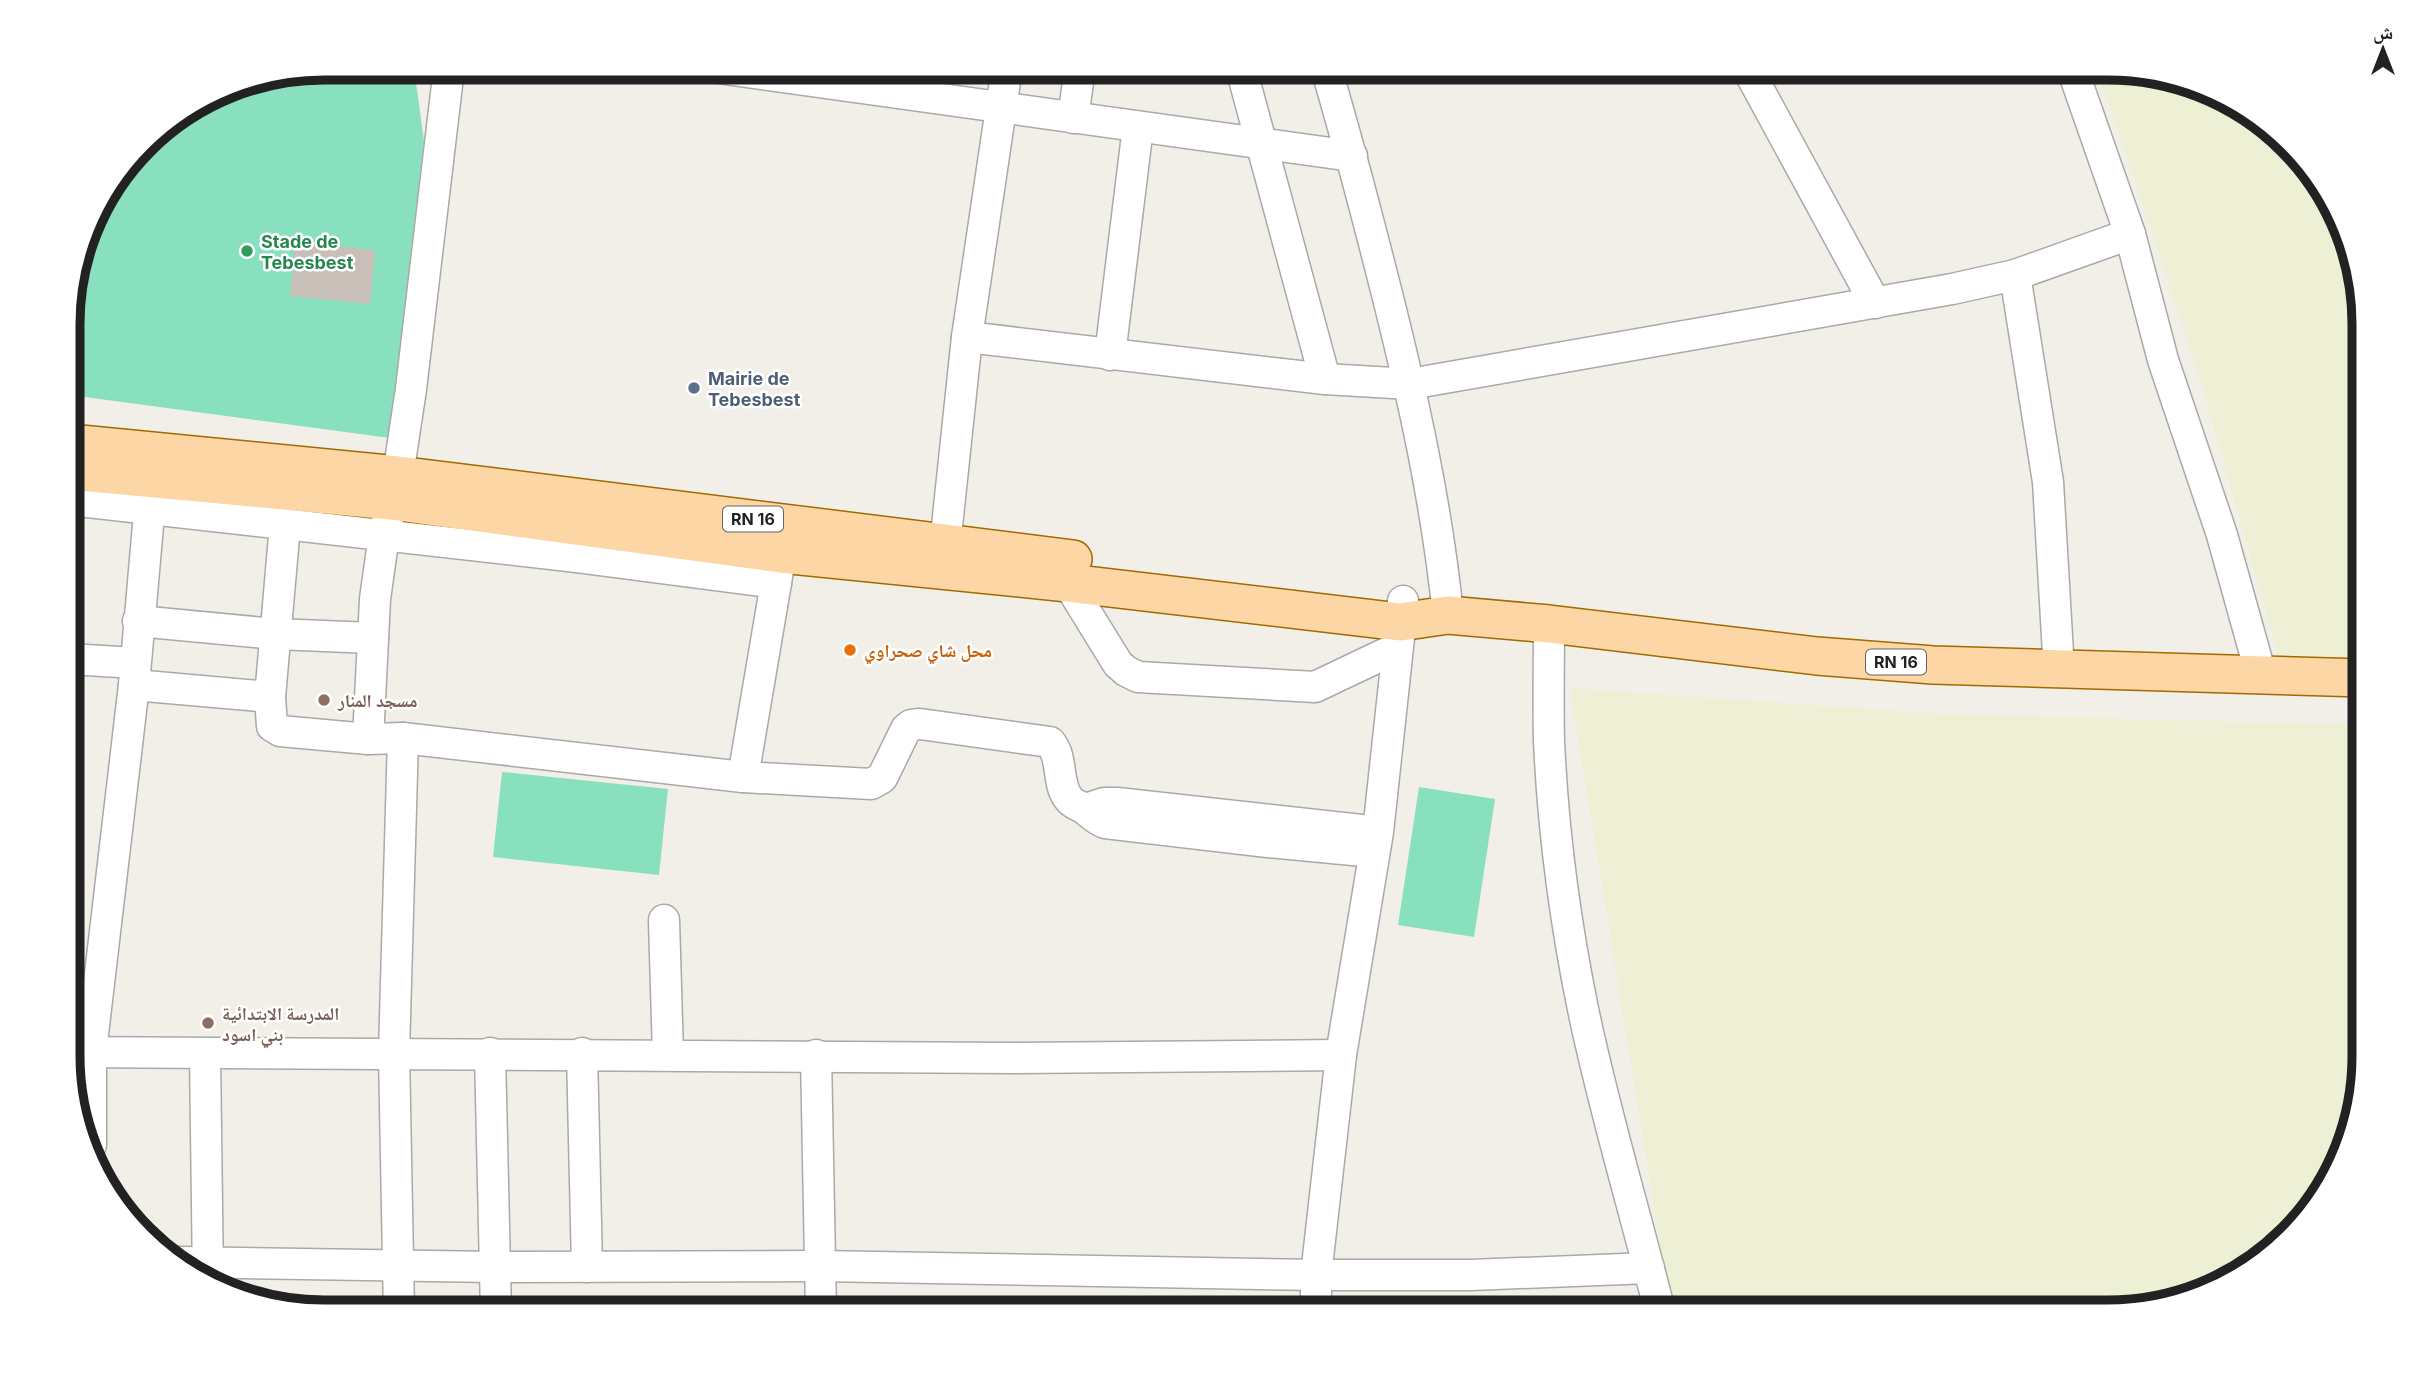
<svg xmlns="http://www.w3.org/2000/svg" width="2432" height="1381" viewBox="0 0 2432 1381" font-family="Inter,'Noto Naskh Arabic',sans-serif">
<style>
.farmland{fill:#eef0d5}
.pitch{fill:#88e0be}
.building{fill:#c7bfb8}
.lines{fill:none;stroke-linecap:round;stroke-linejoin:round}
.minor-casing{stroke:#a9a9a9;stroke-width:33}
.major-casing{stroke:#a06b00;stroke-width:40}
.minor{stroke:#fff;stroke-width:30}
.major{stroke:#fcd6a4;stroke-width:37}
.leisure-dot{fill:#2e9e5b;stroke:#fff;stroke-width:2.5}
.service-dot{fill:#5c6f8a;stroke:#fff;stroke-width:2.5}
.food-dot{fill:#e8710a;stroke:#fff;stroke-width:2.5}
.education-dot{fill:#8d6e63;stroke:#fff;stroke-width:2.5}
.labels{text-anchor:middle;dominant-baseline:central;stroke-width:5;stroke-linejoin:round;paint-order:stroke}
.shield{fill:#fff;stroke:#646464;stroke-width:2}
.shield-label{font-size:16px;font-weight:bold;fill:#222}
.leisure-label{font-size:18px;font-weight:bold;fill:#27864d;stroke:#fff;text-anchor:start}
.service-label{font-size:18px;font-weight:bold;fill:#4e5e75;stroke:#fff;text-anchor:start}
.food-label{font-size:18px;font-weight:bold;fill:#c56008;stroke:#fff;text-anchor:start}
.education-label{font-size:18px;font-weight:bold;fill:#785e54;stroke:#fff;text-anchor:start}
.rim{fill:none;stroke:#222;stroke-width:9}
</style>
<rect width="100%" height="100%" fill="#f2efe9"/>
<g class="farmland">
<path d="M 2097,68 L 2108,68 L 2235,102 L 2321,182 L 2363,307 L 2363,671 L 2282,669 L 2199,376 Z"/>
<path d="M 1570,688 L 1944,714 L 2363,725 L 2363,1073 L 2330,1184 L 2236,1278 L 2124,1312 L 1671,1312 Z"/>
</g>
<g class="pitch">
<path d="M 325,68 L 414,68 L 424,141 L 390,438 L 70,395 L 70,291 L 95,211 L 155,132 L 227,88 Z"/>
<path d="M 502,772 L 668,789 L 659,875 L 493,857 Z"/>
<path d="M 1419,787 L 1495,799 L 1474,937 L 1398,925 Z"/>
</g>
<path class="building" d="M 295,242 L 375,250 L 370,304 L 290,296 Z"/>
<g class="lines">
<g class="minor-casing">
<g id="minor">
<path d="M 718,68 L 1352,156"/>
<path d="M 1241,68 L 1325,379"/>
<path d="M 1326,68 C 1348,142 1367,215 1386,290 C 1413,397 1437,505 1448,615"/>
<path d="M 1747,68 L 1875,303"/>
<path d="M 2072,68 L 2130,234 L 2163,360 L 2222,535 L 2261,675"/>
<path d="M 1073,118 L 1080,68"/>
<path d="M 2015,275 L 2048,482 L 2059,671"/>
<path d="M 967,337 L 1325,379 L 1410,384 L 1952,289 L 2015,275 L 2130,234"/>
<path d="M 1110,355 L 1138,127"/>
<path d="M 70,500 L 577,557 L 776,583"/>
<path d="M 285,525 L 270,697 L 272,726 L 280,731 L 368,739"/>
<path d="M 943,564 L 967,337 L 1007,68"/>
<path d="M 1068,583 L 1118,664 L 1126,671 L 1138,677 L 1315,687 L 1397,648"/>
<path d="M 138,621 L 275,634 L 373,638"/>
<path d="M 1549,624 C 1549,663 1548,702 1549,741 C 1553,830 1565,921 1583,1009 C 1604,1111 1635,1211 1660,1312"/>
<path d="M 70,659 L 135,663"/>
<path d="M 134,685 L 270,697"/>
<path d="M 403,738 L 743,777 L 871,784 L 882,778 L 906,729 L 911,725 L 920,724 L 1050,742 C 1064,758 1056,784 1069,799 C 1073,805 1082,806 1087,811 C 1094,817 1097,820 1105,823 L 1268,842 L 1374,852"/>
<path d="M 743,777 L 779,565"/>
<path d="M 1086,809 L 1104,803 L 1117,803 L 1370,831"/>
<path d="M 664,920 L 668,1055"/>
<path d="M 70,1052 L 1014,1058 L 1341,1055"/>
<path d="M 490,1053 L 496,1313"/>
<path d="M 582,1053 L 587,1267"/>
<path d="M 205,1054 L 208,1281"/>
<path d="M 816,1055 L 821,1313"/>
<path d="M 91,1145 L 91,1051 L 134,685 L 151,491"/>
<path d="M 179,1262 L 494,1267 L 819,1266 L 1316,1275 L 1471,1275 L 1649,1268"/>
<path d="M 1316,1312 L 1316,1275 L 1341,1055 L 1378,832 L 1403,601"/>
<path d="M 399,1313 L 394,1053 L 403,738 L 368,739 L 375,599 L 384,535 L 398,475 L 411,389 L 449,68"/>
</g>
</g>
<g class="major-casing">
<g id="major">
<path d="M 70,443 L 398,475 L 1073,559"/>
<path d="M 70,471 L 391,501 L 781,554 L 1068,583 L 1400,622 L 1448,615 L 1549,624 L 1817,656 L 1933,665 L 2363,678"/>
</g>
</g>
<use href="#minor" class="minor"/>
<use href="#major" class="major"/>
</g>
<circle class="leisure-dot" cx="247" cy="251" r="7"/>
<circle class="service-dot" cx="694" cy="388" r="7"/>
<circle class="food-dot" cx="850" cy="650" r="7"/>
<g class="education-dot">
<circle cx="324" cy="700" r="7"/>
<circle cx="208" cy="1023" r="7"/>
</g>
<g class="labels">
<g class="shield">
<rect x="723" y="506.5" width="60" height="25" rx="5"/>
<rect x="1866" y="649.5" width="60" height="25" rx="5"/>
</g>
<g class="shield-label">
<text x="753" y="519">RN 16</text>
<text x="1896" y="662">RN 16</text>
</g>
<g class="leisure-label">
<text x="261" y="241">Stade de<tspan x="261" dy="21">Tebesbest</tspan></text>
</g>
<g class="service-label">
<text x="708" y="378">Mairie de<tspan x="708" dy="21">Tebesbest</tspan></text>
</g>
<g class="food-label">
<text x="864" y="650">محل شاي صحراوي</text>
</g>
<g class="education-label">
<text x="338" y="700">مسجد المنار</text>
<text x="222" y="1013">المدرسة الابتدائية<tspan x="222" dy="21">بني اسود</tspan></text>
</g>
</g>
<path d="M0 0H2432V1381H0ZM324 80H2108A244 244 0 0 1 2352 324V1056A244 244 0 0 1 2108 1300H324A244 244 0 0 1 80 1056V324A244 244 0 0 1 324 80Z" fill="#fff" fill-rule="evenodd"/>
<path class="rim" d="M324 80H2108A244 244 0 0 1 2352 324V1056A244 244 0 0 1 2108 1300H324A244 244 0 0 1 80 1056V324A244 244 0 0 1 324 80Z"/>
<g transform="translate(2383 49)" stroke="#ffffff" stroke-width="5" paint-order="stroke">
<path d="M0-5L12 26L0 18L-12 26Z" fill="#222222"/>
<text y="-10" font-size="19" font-weight="bold" text-anchor="middle" fill="#222222">ش</text>
</g>
</svg>
